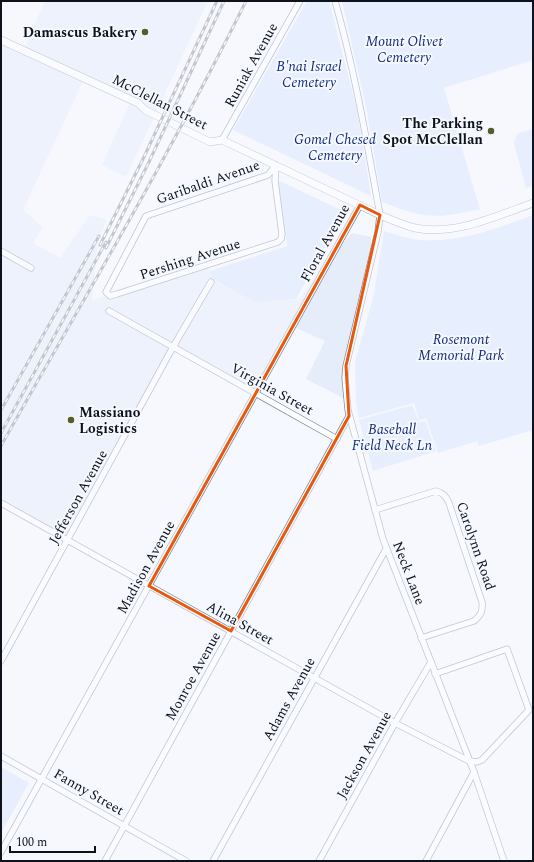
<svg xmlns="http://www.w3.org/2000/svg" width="534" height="862" viewBox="0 0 534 862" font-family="Spectral,serif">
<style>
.built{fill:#e5ecfa}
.green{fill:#d5e2fc}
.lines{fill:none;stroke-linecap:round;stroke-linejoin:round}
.street-casing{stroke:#7e8aa5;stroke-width:7}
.secondary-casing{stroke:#7e8aa5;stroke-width:8}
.street{stroke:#fff;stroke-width:5.5}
.secondary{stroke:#fff;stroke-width:7}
.rail-casing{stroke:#878b93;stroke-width:3}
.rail{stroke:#f5f8fe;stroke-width:1.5;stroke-dasharray:4.5;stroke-linecap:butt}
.marked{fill:none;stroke:#e8590c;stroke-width:3;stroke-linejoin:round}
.poi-dot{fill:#565d2b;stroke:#f5f8fe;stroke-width:1.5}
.labels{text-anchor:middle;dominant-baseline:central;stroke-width:4;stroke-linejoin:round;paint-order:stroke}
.poi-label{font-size:14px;font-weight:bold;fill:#0e121c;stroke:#f5f8fe;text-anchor:end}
.park-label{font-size:14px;font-style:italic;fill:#102c7f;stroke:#f5f8fe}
.street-label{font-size:14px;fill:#0e121c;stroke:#f5f8fe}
</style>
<rect width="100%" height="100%" fill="#f5f8fe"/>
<path class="built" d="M 45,1 L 208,1 L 126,177 L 102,165 L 132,98 L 86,75 L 23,210 L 43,227 L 33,243 L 60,258 L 90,215 L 107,220 L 98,240 L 92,300 L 209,266 L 211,279 L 254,302 L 300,299 L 312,281 L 352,233 L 371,237 L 371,267 L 343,384 L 347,400 L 306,379 L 325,341 L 292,326 L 256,390 L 176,346 L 67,539 L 1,503 L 1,44 L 2,41 L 24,49 Z"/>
<g class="green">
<path d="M 307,1 L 329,1 L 357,110 L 371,196 L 233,130 Z"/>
<path d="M 342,1 L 533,1 L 533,60 L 444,88 L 480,209 C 437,219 424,219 382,202 L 367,111 Z"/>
<path d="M 533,129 L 533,186 L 526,188 L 514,143 L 518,133 Z"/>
<path d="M 280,181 L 345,212 L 296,299 L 254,302 L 211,278 L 210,271 L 287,246 L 278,182 Z"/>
<path d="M 533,215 L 533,430 L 479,446 L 477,441 L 438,453 L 426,418 L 419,420 L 414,403 L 359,418 L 356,401 L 355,362 L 374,294 L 384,231 C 395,234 408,239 420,240 C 459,243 496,229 533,215 Z"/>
<path d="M 412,405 L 419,423 L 425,421 L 436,451 L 373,471 L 359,420 Z"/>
<path d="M 1,767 L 29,783 L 1,833 Z"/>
</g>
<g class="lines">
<g class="street-casing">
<g id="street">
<path d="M 335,1 C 355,71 367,143 380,215 L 378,232 L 346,366 L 345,378 L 348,410 L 383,539 L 474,772 L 504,861"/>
<path d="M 222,140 L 300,1"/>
<path d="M 276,165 L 275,181 L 282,234 L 281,239 L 278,242 L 117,294 L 110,296 L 106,292 L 146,216 L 268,175 Z"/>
<path d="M 1,251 L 31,268"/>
<path d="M 109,311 L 337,439"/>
<path d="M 1,503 L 395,723 L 469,761 L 477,762 L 482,760 L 529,710 L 507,649 L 435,674"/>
<path d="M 375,510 L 436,491 C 443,493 446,496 449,503 L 482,602 C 483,611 481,615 474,621 L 421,638"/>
<path d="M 1,661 L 173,347 L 211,282"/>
<path d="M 1,756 L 186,861"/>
<path d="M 1,852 L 360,205"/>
<path d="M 105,861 L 349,416"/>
<path d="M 213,861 L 386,549"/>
<path d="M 319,861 L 395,723 L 431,662"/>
<path d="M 426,861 L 474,772"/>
</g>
</g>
<g class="secondary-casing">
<path id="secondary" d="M 1,40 L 138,103 L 145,110 L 210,142 L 222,140 L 380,215 C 392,220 403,225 415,228 C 455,236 496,216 533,203"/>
</g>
<use href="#street" class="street"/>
<use href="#secondary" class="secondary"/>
<g class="rail-casing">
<g id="rail">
<path d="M 100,245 L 143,159 L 217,1"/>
<path d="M 106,248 L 149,162 L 224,1"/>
<path d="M 1,410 L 99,236"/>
<path d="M 1,433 L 106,242"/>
<path d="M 1,446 C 84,298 171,153 246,1"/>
</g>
</g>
<use href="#rail" class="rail"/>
</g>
<path d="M0 0H534V862H0ZM 360,205 L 380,215 L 346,366 L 349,416 L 231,631 L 149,586 Z" fill="#f5f8fe" fill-opacity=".55" fill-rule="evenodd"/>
<path class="marked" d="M 360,205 L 380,215 L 346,366 L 349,416 L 231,631 L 149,586 Z"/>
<g class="poi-dot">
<circle cx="145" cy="32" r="4"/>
<circle cx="491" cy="131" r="4"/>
<circle cx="71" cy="420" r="4"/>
</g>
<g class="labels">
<g class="poi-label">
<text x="137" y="32">Damascus Bakery</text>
<text x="483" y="123">The Parking<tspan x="483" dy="16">Spot McClellan</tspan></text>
<text x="79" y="412" text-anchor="start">Massiano<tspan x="79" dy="16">Logistics</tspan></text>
</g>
<g class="park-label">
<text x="404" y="41">Mount Olivet<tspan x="404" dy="16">Cemetery</tspan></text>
<text x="309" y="66">B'nai Israel<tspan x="309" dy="16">Cemetery</tspan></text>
<text x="335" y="139">Gomel Chesed<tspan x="335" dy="16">Cemetery</tspan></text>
<text x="461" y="339">Rosemont<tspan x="461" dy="16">Memorial Park</tspan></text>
<text x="392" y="429">Baseball<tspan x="392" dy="16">Field Neck Ln</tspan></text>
</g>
<g class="street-label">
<text transform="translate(251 65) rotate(-61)">Runiak Avenue</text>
<text transform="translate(160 102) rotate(27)">McClellan Street</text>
<text transform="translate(208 182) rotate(-19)">Garibaldi Avenue</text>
<text transform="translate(325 243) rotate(-61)">Floral Avenue</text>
<text transform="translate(190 259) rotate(-18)">Pershing Avenue</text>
<text transform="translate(272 389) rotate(29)">Virginia Street</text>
<text transform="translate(78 497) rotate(-61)">Jefferson Avenue</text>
<text transform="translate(476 546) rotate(71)">Carolynn Road</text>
<text transform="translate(146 567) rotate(-61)">Madison Avenue</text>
<text transform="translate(409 573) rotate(69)">Neck Lane</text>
<text transform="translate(240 623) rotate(29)">Alina Street</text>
<text transform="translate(193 676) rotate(-61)">Monroe Avenue</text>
<text transform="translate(289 699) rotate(-61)">Adams Avenue</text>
<text transform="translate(364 755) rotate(-61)">Jackson Avenue</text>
<text transform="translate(89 792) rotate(30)">Fanny Street</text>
</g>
</g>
<rect width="534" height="862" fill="none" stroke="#0e121c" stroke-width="4"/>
<path d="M10 846v6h85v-6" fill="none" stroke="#0e121c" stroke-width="2"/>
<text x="16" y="846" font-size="12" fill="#0e121c" stroke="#f5f8fe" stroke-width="3" paint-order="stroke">100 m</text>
</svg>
